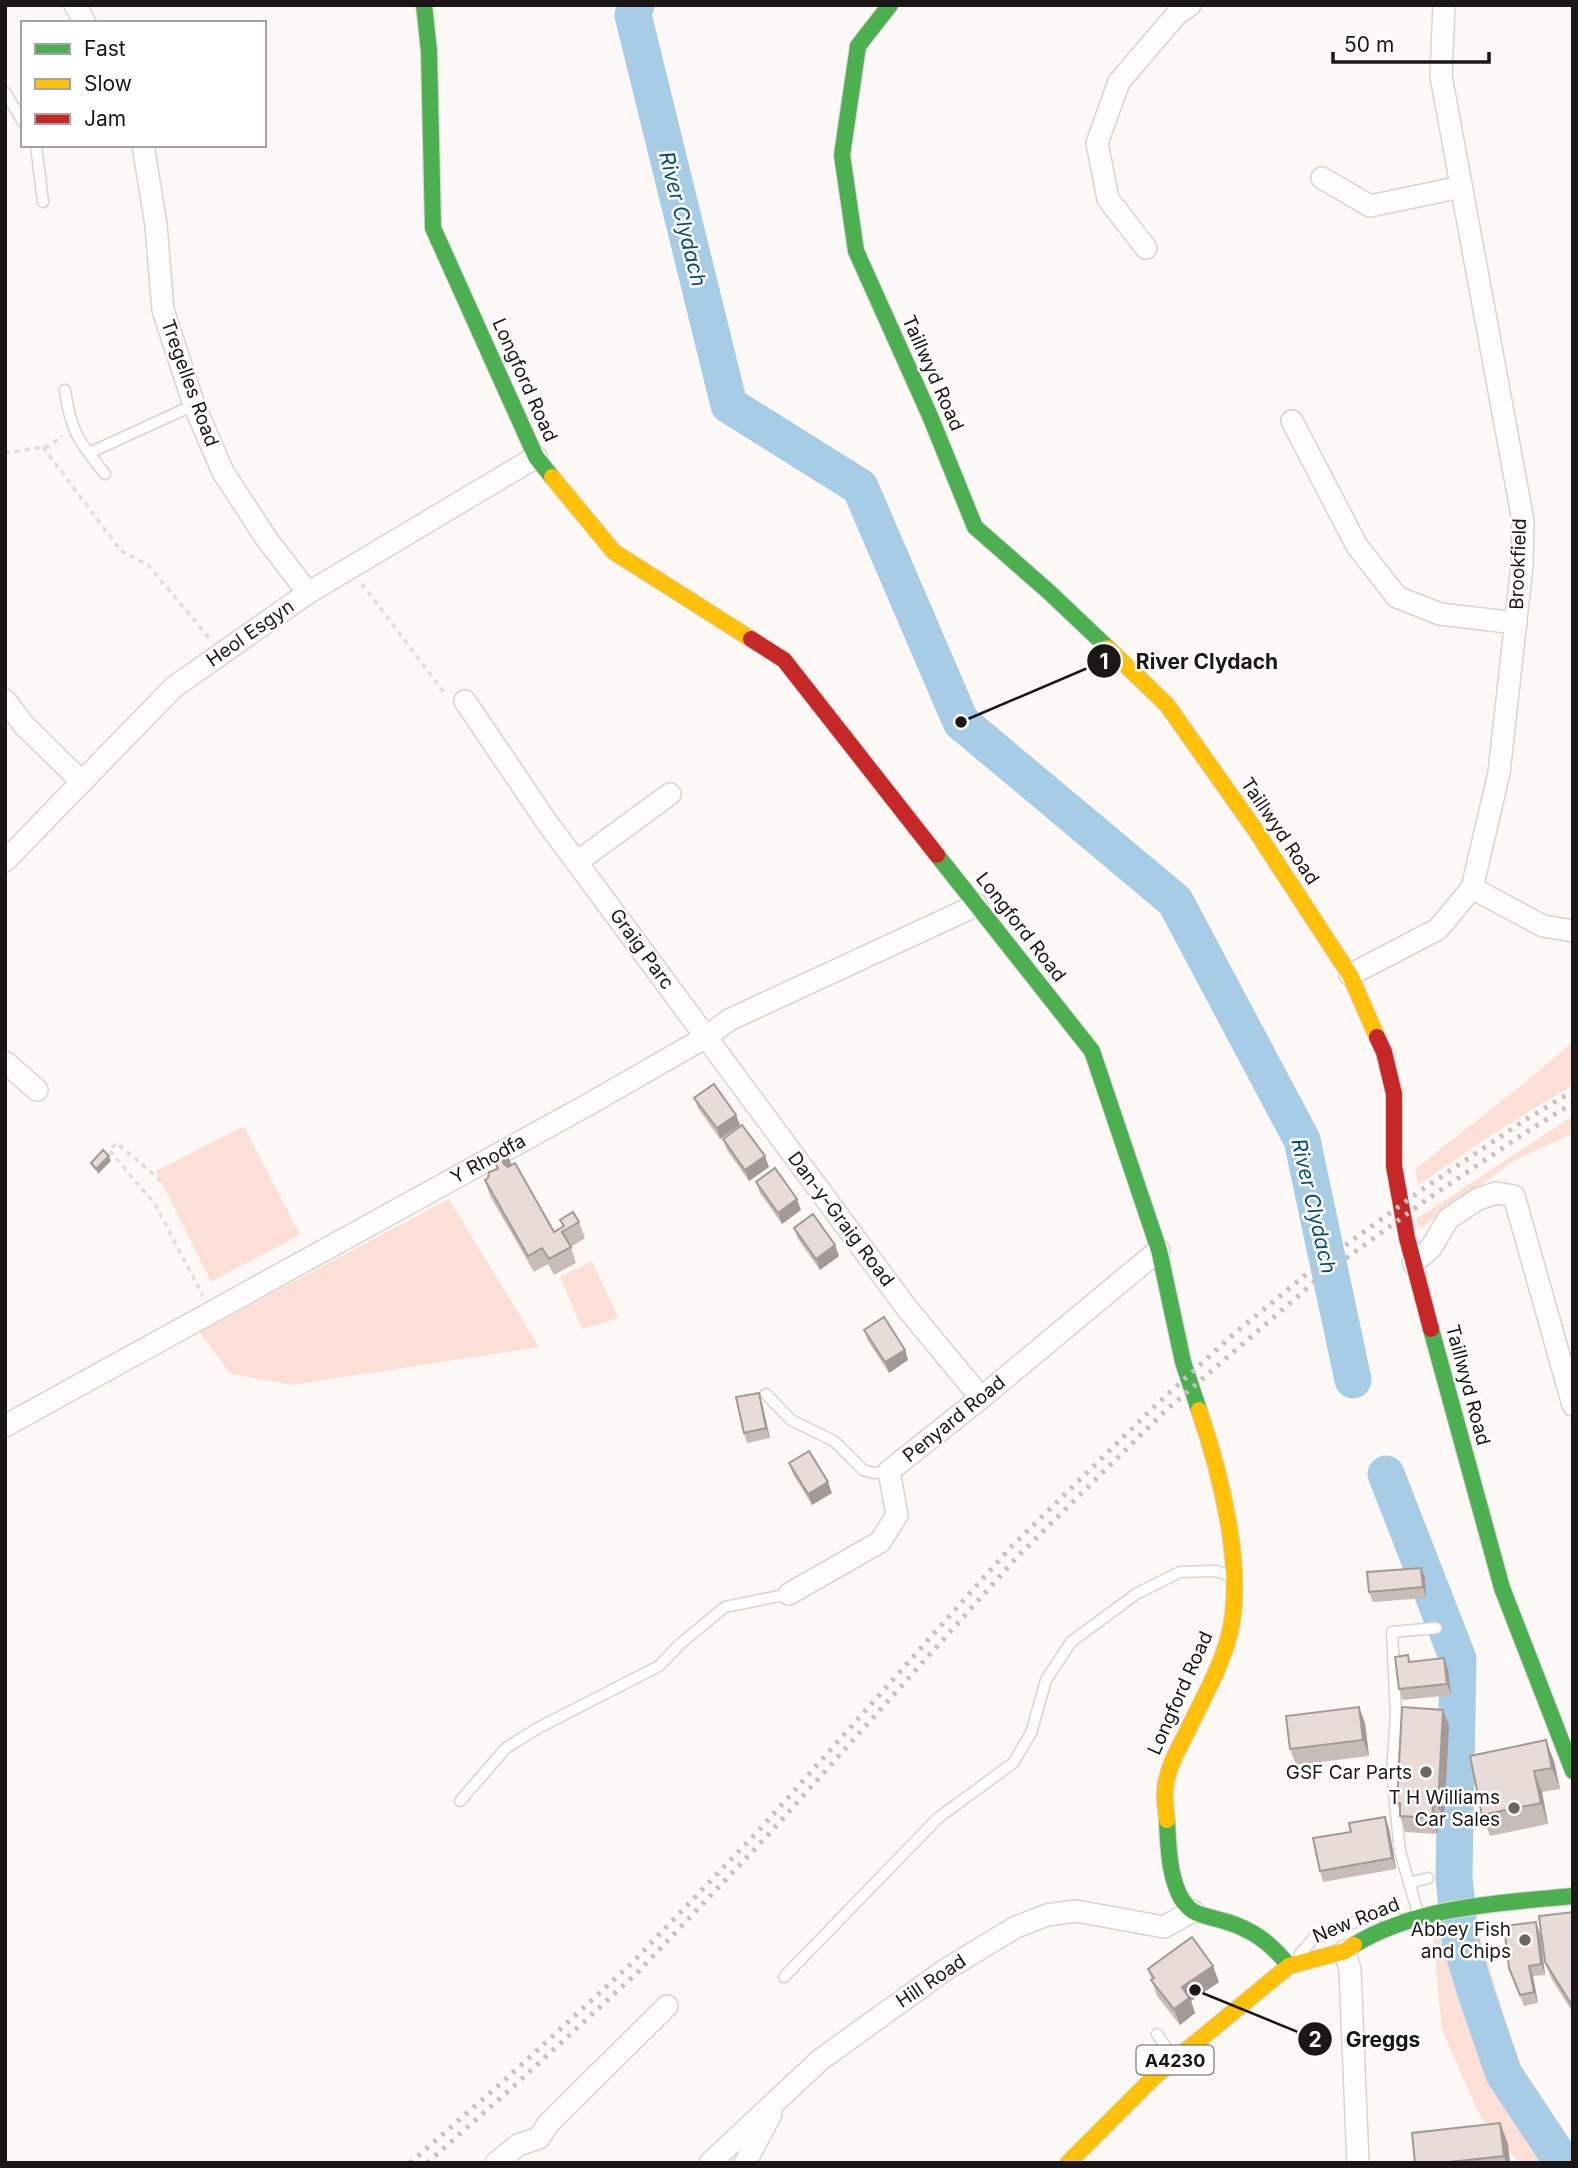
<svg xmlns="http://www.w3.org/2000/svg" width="1578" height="2168" viewBox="0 0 1578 2168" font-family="Inter,sans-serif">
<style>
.green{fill:#fce0d7}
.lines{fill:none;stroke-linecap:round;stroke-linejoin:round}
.river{stroke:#a7cde6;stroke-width:37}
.lane-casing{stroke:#d8d4d2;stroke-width:13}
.street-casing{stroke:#d8d4d2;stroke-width:24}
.fast-casing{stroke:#d8d4d2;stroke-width:18}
.slow-casing{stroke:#d8d4d2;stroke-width:18}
.jam-casing{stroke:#d8d4d2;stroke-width:18}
.path{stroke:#dfdedd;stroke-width:3.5;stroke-dasharray:5 5;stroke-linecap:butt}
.lane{stroke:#fffefe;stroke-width:10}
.street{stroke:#fffefe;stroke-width:21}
.fast{stroke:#4caf50;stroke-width:16}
.slow{stroke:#ffc107;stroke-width:16}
.jam{stroke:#c62828;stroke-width:16}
.rail{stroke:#c4c2c2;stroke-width:5;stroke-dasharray:3.5 7;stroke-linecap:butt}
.wall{fill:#c8bcb9}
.shaded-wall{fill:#a39996}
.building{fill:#e9dbd7;stroke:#a39996;stroke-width:2}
.poi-dot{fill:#6a6664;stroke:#fff;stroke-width:2.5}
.labels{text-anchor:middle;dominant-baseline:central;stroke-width:5;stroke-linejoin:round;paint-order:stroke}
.shield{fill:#fff;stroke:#5f5d5c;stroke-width:2}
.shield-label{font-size:18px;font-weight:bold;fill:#1b1716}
.street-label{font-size:19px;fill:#1b1716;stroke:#fff}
.poi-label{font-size:19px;fill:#1b1716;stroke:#fff;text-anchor:end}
.water-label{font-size:21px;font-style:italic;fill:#044e72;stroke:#fff}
.leader{fill:none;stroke:#1b1716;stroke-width:2.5}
.callout-dot{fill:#1b1716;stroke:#fff;stroke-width:2.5}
.mark-label{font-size:21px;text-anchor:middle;font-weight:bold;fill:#fff}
.callout-label{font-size:21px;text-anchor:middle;font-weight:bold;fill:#1b1716;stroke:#fff;stroke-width:5;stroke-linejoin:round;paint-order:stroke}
</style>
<rect width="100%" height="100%" fill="#fcf8f6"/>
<g class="green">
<path d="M 1573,1042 L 1573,1085 L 1493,1134 L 1418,1185 L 1415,1169 L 1522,1085 Z"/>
<path d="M 1573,1116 L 1573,1133 L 1514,1161 L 1418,1230 L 1416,1219 Z"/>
<path d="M 244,1126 L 300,1235 L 211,1282 L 156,1171 Z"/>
<path d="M 449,1199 L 539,1347 L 292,1385 L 231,1374 L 199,1332 Z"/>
<path d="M 592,1261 L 619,1318 L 582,1329 L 560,1277 Z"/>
<path d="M 1478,1930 L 1528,2095 L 1573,2154 L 1573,2163 L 1519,2163 L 1480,2116 L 1442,2030 L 1433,1936 Z"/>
</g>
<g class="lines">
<g class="river">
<path d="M 636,5 L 633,15 L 729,405 L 860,487 L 961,722 L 1175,901 L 1302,1140 L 1353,1380"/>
<path d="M 1386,1474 L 1458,1659 L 1454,1877 L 1460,1939 L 1475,1990 L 1504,2074 L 1563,2163"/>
</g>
<g class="lane-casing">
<g id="lane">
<path d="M 5,92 L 23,122"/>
<path d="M 36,145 L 43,202"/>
<path d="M 65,390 C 71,433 79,441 105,474"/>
<path d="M 89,453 L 194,405"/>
<path d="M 766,1394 L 791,1420 L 834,1441 L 863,1470 L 874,1473 L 889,1471"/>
<path d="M 1396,1716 L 1392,1632 L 1436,1628"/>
<path d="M 1415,1716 L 1396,1716 L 1392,1773 L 1400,1852 L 1419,1916"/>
<path d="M 460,1801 L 506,1748 L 538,1728 L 659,1666 L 680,1644 L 725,1607 L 789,1594"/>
<path d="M 1409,1883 L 1428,1878"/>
<path d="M 1300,1954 L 1313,1939 L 1373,1915 L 1395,1916"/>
<path d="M 784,1977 L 938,1818 L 1013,1763 L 1031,1733 L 1046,1680 L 1071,1642 L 1136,1594 L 1180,1572 L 1216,1571 L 1230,1576"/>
<path d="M 1157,2034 L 1173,2058"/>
</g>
</g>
<g class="street-casing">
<g id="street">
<path d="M 75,5 L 85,23"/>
<path d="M 143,145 L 156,225 L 163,310 L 194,405 L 223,472 L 266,538 L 308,593"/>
<path d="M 1322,178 L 1370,206 L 1461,187"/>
<path d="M 1146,248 L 1108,199 L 1097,143 L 1119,82 L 1176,15 L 1190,5"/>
<path d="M 1292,421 L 1357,546 L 1397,597 L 1440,614 L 1516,623"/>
<path d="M 5,700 L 24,725 L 82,782"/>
<path d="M 465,701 L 546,821 L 906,1307 L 981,1398"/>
<path d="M 5,861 L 174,687 L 308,593 L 536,457"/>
<path d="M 577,862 L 670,794"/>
<path d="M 1472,888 L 1543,926 L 1573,931"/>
<path d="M 1350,975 L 1438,929 L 1472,888 L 1499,773 L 1522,565 L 1523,521 L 1441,76 L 1444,5"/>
<path d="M 5,1062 L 37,1090"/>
<path d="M 1413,1263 L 1431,1248 L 1448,1219 L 1478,1199 L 1496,1193 L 1514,1196 L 1573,1405"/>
<path d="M 5,1426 L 591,1103 L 706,1037 L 729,1020 L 977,905"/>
<path d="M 789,1594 L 880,1542 L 897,1515 L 889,1471 L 981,1398 L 1159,1250"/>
<path d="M 1345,1951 L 1350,1970 L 1358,2163"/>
<path d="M 496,2163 L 518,2145 L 539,2138 L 548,2124 L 667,2006"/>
<path d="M 710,2163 L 820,2060 L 945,1970 L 1016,1927 L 1047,1915 L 1076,1911 L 1164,1927 L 1193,1911"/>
<path d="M 745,2163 L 771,2114"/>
</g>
</g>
<g class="fast-casing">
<g id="fast">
<path d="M 424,5 L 429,51 L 433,228 L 536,457 L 552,477"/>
<path d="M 890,5 L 858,46 L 842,155 L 856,251 L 930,416 L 975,527 L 1049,592 L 1108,648"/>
<path d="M 937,855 L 1092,1051 L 1159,1250 L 1183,1362 L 1199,1410"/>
<path d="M 1431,1329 L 1502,1588 L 1573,1771"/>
<path d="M 1167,1820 C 1168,1846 1169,1895 1193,1911 C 1201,1916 1215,1918 1224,1921 C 1252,1929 1271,1943 1289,1966"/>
<path d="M 1354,1945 C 1418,1906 1501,1903 1573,1896"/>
</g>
</g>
<g class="slow-casing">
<g id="slow">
<path d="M 552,477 L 614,552 L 751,639"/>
<path d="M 1108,648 L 1167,705 L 1254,828 L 1350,975 L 1377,1037"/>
<path d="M 1167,1820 C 1166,1809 1163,1795 1166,1783 C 1169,1765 1178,1750 1186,1734 C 1201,1702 1220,1670 1229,1636 C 1246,1571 1220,1472 1199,1410"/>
<path d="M 1068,2163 L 1154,2077 L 1289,1966 L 1345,1951 L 1354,1945"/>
</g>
</g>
<g class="jam-casing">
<g id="jam">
<path d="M 751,639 L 784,660 L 937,855"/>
<path d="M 1377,1037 L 1384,1052 L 1394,1094 L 1394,1166 L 1407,1238 L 1431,1329"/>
</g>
</g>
<g class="path">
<path d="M 43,447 L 121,551 L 148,565 L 210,639"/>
<path d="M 5,453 L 49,446 L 62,436"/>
<path d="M 362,584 L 446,695"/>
<path d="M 161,1181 L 117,1143 L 109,1150 L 155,1204 L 203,1296"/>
</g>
<use href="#lane" class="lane"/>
<use href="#street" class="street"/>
<use href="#fast" class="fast"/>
<use href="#slow" class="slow"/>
<use href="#jam" class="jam"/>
<g class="rail">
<path d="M 410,2163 L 507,2078 L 631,1964 L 761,1828 L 1010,1548 L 1157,1404 L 1235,1333 L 1314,1268 L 1423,1189 L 1522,1122 L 1573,1091"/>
<path d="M 427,2163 L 514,2086 L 638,1972 L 768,1835 L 1018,1556 L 1164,1412 L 1319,1278 L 1429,1198 L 1528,1131 L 1573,1103"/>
</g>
</g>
<g class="wall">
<path d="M 694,1098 L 740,1125 L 720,1139 L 698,1108 Z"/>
<path d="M 723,1139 L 769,1167 L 749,1181 L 727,1150 Z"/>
<path d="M 508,1156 L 512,1165 L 554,1232 L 563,1227 L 560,1220 L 579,1222 L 585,1238 L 571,1247 L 576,1263 L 554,1275 L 548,1264 L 534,1272 L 490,1196 L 485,1180 L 498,1169 Z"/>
<path d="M 756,1182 L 801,1210 L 782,1224 L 760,1193 Z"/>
<path d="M 794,1228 L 835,1245 L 839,1256 L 820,1270 L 798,1239 Z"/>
<path d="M 864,1330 L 905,1350 L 908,1360 L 889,1373 L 868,1341 Z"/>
<path d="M 762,1403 L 770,1438 L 747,1443 L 744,1433 Z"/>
<path d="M 789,1463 L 832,1493 L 812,1505 L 793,1474 Z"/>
<path d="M 1421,1568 L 1425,1578 L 1426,1598 L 1373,1602 L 1369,1592 Z"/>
<path d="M 1408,1655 L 1410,1662 L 1444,1658 L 1448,1669 L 1451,1695 L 1403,1700 L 1399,1689 Z"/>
<path d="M 1359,1707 L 1365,1723 L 1369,1756 L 1296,1765 L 1290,1749 Z"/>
<path d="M 1449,1725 L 1444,1822 L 1438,1822 L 1438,1834 L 1405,1832 L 1400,1816 L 1400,1812 L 1397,1803 Z"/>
<path d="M 1470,1756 L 1554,1761 L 1560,1789 L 1542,1792 L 1548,1824 L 1490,1836 L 1482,1815 Z"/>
<path d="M 1385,1817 L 1389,1828 L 1396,1869 L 1323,1882 L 1320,1871 L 1351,1832 Z"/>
<path d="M 1573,1912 L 1573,2013 L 1551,1978 L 1545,1962 Z"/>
<path d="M 1540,1933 L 1545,1975 L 1533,1976 L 1538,2003 L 1524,2006 L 1509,1968 Z"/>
<path d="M 1148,1969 L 1219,1982 L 1191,2001 L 1195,2013 L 1180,2025 L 1157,1996 Z"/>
<path d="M 1500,2123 L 1508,2144 L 1510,2163 L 1415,2163 Z"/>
</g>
<g class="shaded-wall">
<path d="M 736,1115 L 740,1125 L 720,1139 L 717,1128 Z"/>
<path d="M 109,1156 L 111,1161 L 98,1174 L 96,1169 Z"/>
<path d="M 508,1156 L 514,1172 L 508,1177 L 503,1161 Z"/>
<path d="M 765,1156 L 769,1167 L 749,1181 L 745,1170 Z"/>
<path d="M 797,1199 L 801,1210 L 782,1224 L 778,1213 Z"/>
<path d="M 835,1245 L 839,1256 L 820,1270 L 816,1259 Z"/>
<path d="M 905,1350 L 908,1360 L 889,1373 L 885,1362 Z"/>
<path d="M 759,1393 L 762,1403 L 770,1438 L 766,1428 Z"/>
<path d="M 828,1482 L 832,1493 L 812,1505 L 808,1494 Z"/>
<path d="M 1421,1568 L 1425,1578 L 1426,1598 L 1423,1587 Z"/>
<path d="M 1444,1658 L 1448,1669 L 1451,1695 L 1447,1684 Z"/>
<path d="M 1359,1707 L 1365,1723 L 1369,1756 L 1363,1740 Z"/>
<path d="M 1443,1710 L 1449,1725 L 1444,1822 L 1438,1806 Z"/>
<path d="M 1546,1740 L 1554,1761 L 1560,1789 L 1552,1768 Z"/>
<path d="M 1534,1771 L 1542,1792 L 1548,1824 L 1541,1803 Z"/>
<path d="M 1433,1806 L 1438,1822 L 1438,1834 L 1432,1818 Z"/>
<path d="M 1385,1817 L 1389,1828 L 1396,1869 L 1392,1858 Z"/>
<path d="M 1536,1922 L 1540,1933 L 1545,1975 L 1541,1964 Z"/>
<path d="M 1213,1966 L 1219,1982 L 1191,2001 L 1195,2013 L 1180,2025 L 1174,2009 L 1182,1987 Z"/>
<path d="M 1529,1966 L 1533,1976 L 1538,2003 L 1534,1992 Z"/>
<path d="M 1500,2123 L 1508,2144 L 1510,2163 L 1506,2163 L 1504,2156 Z"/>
</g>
<g class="building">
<path d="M 714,1084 L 736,1115 L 717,1128 L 694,1098 Z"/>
<path d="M 742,1125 L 765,1156 L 745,1170 L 723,1139 Z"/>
<path d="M 103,1150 L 109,1156 L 96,1169 L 91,1163 Z"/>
<path d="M 506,1154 L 508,1156 L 503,1161 L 503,1163 L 508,1167 L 515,1163 L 554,1232 L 564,1226 L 560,1220 L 573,1212 L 579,1222 L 562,1232 L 571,1247 L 549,1259 L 542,1248 L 528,1256 L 485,1180 L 488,1178 L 489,1172 L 498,1169 L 494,1158 Z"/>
<path d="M 775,1168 L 797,1199 L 778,1213 L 756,1182 Z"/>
<path d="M 813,1214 L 835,1245 L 816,1259 L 794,1228 Z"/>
<path d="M 884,1317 L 905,1350 L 885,1362 L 864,1330 Z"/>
<path d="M 759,1393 L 766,1428 L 744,1433 L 736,1397 Z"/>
<path d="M 809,1451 L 828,1482 L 808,1494 L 789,1463 Z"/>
<path d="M 1421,1568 L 1423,1587 L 1369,1592 L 1367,1572 Z"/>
<path d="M 1408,1655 L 1409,1662 L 1444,1658 L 1447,1684 L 1399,1689 L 1395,1657 Z"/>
<path d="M 1359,1707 L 1363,1740 L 1290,1749 L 1286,1716 Z"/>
<path d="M 1402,1707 L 1443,1710 L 1438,1806 L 1433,1806 L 1432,1818 L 1400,1816 L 1400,1803 L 1397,1803 Z"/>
<path d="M 1546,1740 L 1552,1768 L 1534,1771 L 1541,1803 L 1482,1815 L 1470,1756 Z"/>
<path d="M 1385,1817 L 1392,1858 L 1320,1871 L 1313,1838 L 1351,1832 L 1349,1823 Z"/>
<path d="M 1573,1912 L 1573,2007 L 1545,1962 L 1539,1916 Z"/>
<path d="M 1536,1922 L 1541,1964 L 1529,1966 L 1534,1992 L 1520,1995 L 1509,1968 L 1504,1926 Z"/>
<path d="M 1192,1937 L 1213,1966 L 1182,1987 L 1189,1998 L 1174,2009 L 1151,1980 L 1154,1978 L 1148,1969 Z"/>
<path d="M 1500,2123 L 1504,2156 L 1440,2163 L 1415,2163 L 1412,2133 Z"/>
</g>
<g class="poi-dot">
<circle cx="1426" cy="1772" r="7"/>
<circle cx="1514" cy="1808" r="7"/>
<circle cx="1525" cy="1940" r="7"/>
</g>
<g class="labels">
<rect class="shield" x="1136.5" y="2045.5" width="77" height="29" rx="5"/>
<g class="shield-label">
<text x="1175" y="2060">A4230</text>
</g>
<g class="street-label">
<text transform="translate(933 373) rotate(66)">Taillwyd Road</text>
<text transform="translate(525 380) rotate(66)">Longford Road</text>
<text transform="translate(190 383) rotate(70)">Tregelles Road</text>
<text transform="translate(1518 564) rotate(-88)">Brookfield</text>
<text transform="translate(250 633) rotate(-35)">Heol Esgyn</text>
<text transform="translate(1280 831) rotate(56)">Taillwyd Road</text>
<text transform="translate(1021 927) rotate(52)">Longford Road</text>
<text transform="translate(642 949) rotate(54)">Graig Parc</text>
<text transform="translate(488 1159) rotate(-29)">Y Rhodfa</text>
<text transform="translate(841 1219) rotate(53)">Dan-y-Graig Road</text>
<text transform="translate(1468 1385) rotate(75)">Taillwyd Road</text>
<text transform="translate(954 1419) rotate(-39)">Penyard Road</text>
<text transform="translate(1180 1693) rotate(-66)">Longford Road</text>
<text transform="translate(1356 1920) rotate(-22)">New Road</text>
<text transform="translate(931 1981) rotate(-34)">Hill Road</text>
</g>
<g class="poi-label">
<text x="1412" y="1772">GSF Car Parts</text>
<text x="1500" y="1797">T H Williams<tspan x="1500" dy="22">Car Sales</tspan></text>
<text x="1511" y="1929">Abbey Fish<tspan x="1511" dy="22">and Chips</tspan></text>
</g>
<g class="water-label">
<text transform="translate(683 219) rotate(76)">River Clydach</text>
<text transform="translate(1314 1206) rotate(77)">River Clydach</text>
</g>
</g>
<path class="leader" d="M961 722L1104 661M1195 1990L1315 2039"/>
<g class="callout-dot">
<circle cx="961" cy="722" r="7"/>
<circle cx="1195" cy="1990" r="7"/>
<circle cx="1104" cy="661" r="18"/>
<circle cx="1315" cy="2039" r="18"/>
</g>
<g class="mark-label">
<text x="1104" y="669">1</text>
<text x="1315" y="2047">2</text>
</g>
<g class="callout-label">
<text x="1207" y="669">River Clydach</text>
<text x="1383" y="2047">Greggs</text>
</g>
<rect width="1578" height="2168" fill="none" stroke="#1b1716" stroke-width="14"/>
<rect x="21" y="21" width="245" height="126" fill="#ffffff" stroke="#a4a2a2" stroke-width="2"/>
<rect x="35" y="44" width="35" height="10" fill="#4caf50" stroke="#a4a2a2" stroke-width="2"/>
<text x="84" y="56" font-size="21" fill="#1b1716">Fast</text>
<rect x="35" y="79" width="35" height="10" fill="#ffc107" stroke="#a4a2a2" stroke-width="2"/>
<text x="84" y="91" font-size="21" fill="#1b1716">Slow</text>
<rect x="35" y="114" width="35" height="10" fill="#c62828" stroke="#a4a2a2" stroke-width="2"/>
<text x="84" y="126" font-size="21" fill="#1b1716">Jam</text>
<path d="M1333 52v10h156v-10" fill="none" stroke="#1b1716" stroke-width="3.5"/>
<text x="1344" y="52" font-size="21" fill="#1b1716" stroke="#ffffff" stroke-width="5" paint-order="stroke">50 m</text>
</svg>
